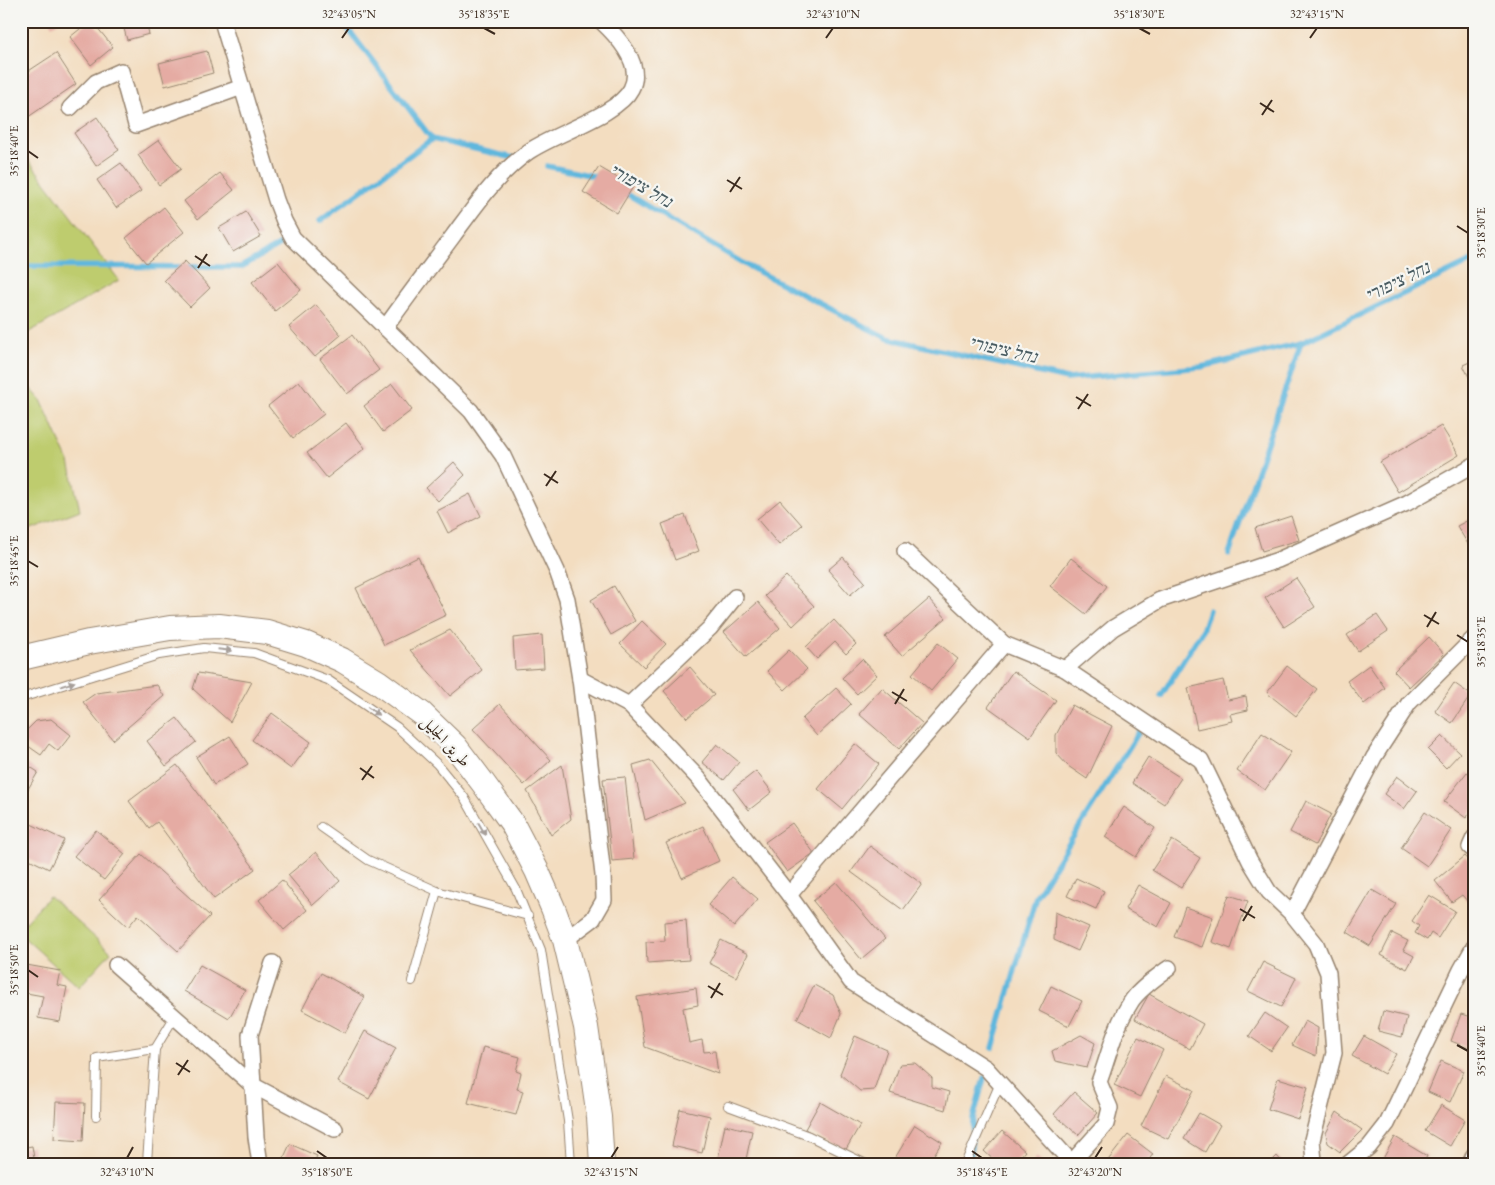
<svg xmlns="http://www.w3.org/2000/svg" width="1495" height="1185" viewBox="0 0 1495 1185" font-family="'EB Garamond',Amiri,'Frank Ruhl Libre',serif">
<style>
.green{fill:#becc6e;stroke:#7c7b46}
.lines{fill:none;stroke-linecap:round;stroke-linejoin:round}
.stream{stroke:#61b7dd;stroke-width:5.5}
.building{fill:#e5aba3}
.lane-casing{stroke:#97846f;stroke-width:10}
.street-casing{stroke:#97846f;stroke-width:18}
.primary-casing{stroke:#97846f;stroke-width:26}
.lane{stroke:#fff;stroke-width:8}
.street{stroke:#fff;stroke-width:15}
.primary{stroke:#fff;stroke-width:24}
.oneway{fill:#a79f9a}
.ticks{fill:none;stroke:#3b2a1e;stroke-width:2}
.labels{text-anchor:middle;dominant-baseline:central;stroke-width:4.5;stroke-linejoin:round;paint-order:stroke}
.street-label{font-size:16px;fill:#3b2a1e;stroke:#f6f6f2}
.water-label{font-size:18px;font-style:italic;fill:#485b61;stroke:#f6f6f2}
.neatline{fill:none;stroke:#3b2a1e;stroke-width:2}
.ticks-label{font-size:12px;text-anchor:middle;fill:#3b2a1e}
</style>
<rect width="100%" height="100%" fill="#f6f6f2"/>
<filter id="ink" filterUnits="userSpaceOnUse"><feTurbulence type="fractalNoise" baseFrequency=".02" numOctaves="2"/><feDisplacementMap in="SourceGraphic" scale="10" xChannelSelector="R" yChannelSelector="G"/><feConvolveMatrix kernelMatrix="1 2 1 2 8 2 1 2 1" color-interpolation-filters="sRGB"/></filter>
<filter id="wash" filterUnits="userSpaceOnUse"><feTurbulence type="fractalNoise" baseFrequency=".0096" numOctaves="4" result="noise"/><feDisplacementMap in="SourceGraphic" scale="20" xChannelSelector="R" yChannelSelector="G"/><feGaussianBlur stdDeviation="1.12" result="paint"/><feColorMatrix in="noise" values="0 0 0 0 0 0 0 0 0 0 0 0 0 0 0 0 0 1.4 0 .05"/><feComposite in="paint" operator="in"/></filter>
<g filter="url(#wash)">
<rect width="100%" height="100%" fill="#f3ddc0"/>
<g class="green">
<path d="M 21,150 L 119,280 L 21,337 Z"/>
<path d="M 21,378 L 41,400 L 69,462 L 80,510 L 21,533 Z"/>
<path d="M 49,896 L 111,952 L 79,987 L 21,935 L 21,927 Z"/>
</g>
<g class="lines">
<g class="stream">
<path d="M 342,21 L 432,139 L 514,158"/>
<path d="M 547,166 L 598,177"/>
<path d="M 622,191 L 746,265 L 887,338 L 1067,379 L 1201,367 L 1301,343 L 1474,260"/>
<path d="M 320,221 L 432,139"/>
<path d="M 21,266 L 241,267 L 281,244"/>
<path d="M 1229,554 L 1301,343"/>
<path d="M 1161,696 L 1202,631 L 1209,610"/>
<path d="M 993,1048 L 1036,896 L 1139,732"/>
<path d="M 970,1164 L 973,1119 L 984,1078"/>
</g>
</g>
<g id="blocks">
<g class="building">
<path d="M 49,21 L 60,21 L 52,26 Z"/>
<path d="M 90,21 L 92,21 L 113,47 L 91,65 L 70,37 Z"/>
<path d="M 122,21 L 146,21 L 149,34 L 127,40 Z"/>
<path d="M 207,51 L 213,73 L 165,86 L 159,63 Z"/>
<path d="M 56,53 L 76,84 L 21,122 L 21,76 Z"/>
<path d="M 97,117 L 119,150 L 96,166 L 74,133 Z"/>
<path d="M 159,140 L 181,169 L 159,185 L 138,155 Z"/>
<path d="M 121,163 L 141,191 L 116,208 L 97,180 Z"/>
<path d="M 599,167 L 633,187 L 617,213 L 583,192 Z"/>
<path d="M 220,173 L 234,190 L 198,219 L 184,201 Z"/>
<path d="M 164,207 L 184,232 L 146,263 L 126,238 Z"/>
<path d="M 246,212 L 261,236 L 233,252 L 219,228 Z"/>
<path d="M 185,261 L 210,288 L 190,307 L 164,280 Z"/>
<path d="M 278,262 L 301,290 L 275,311 L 252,282 Z"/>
<path d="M 316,305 L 341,335 L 315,357 L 289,327 Z"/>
<path d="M 352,335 L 379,370 L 347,394 L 320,359 Z"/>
<path d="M 1474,360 L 1474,387 L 1463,365 Z"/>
<path d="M 299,381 L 324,414 L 293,438 L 268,406 Z"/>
<path d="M 392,384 L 412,410 L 383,432 L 364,406 Z"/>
<path d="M 346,423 L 365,448 L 327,478 L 307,453 Z"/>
<path d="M 1441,426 L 1459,455 L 1398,492 L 1380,462 Z"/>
<path d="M 454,462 L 465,475 L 438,501 L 426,488 Z"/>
<path d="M 470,494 L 481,516 L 448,533 L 437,511 Z"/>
<path d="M 780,500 L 802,525 L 779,545 L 757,519 Z"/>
<path d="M 685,515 L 699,551 L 675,560 L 662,524 Z"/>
<path d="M 1291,516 L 1299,540 L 1262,551 L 1255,528 Z"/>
<path d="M 1474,517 L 1474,554 L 1457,526 Z"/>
<path d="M 418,557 L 446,615 L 384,645 L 356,588 Z"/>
<path d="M 843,557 L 865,582 L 850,595 L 828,570 Z"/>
<path d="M 1071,558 L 1107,586 L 1086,614 L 1050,586 Z"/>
<path d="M 786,576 L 814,606 L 793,626 L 765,596 Z"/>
<path d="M 1296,578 L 1315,607 L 1284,627 L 1265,598 Z"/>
<path d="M 614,586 L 635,621 L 611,635 L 591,600 Z"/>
<path d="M 929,599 L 946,618 L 902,656 L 885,637 Z"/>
<path d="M 758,602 L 780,628 L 746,657 L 724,632 Z"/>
<path d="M 1377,615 L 1388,631 L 1358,651 L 1347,635 Z"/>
<path d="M 834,620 L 856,644 L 846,654 L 835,642 L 817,659 L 806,647 Z"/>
<path d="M 642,621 L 666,644 L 644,667 L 620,644 Z"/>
<path d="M 450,630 L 482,670 L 450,696 L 410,650 Z"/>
<path d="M 542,635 L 544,668 L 515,670 L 513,638 Z"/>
<path d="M 1429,637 L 1444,654 L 1409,687 L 1394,671 Z"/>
<path d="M 938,643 L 958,659 L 931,691 L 912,674 Z"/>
<path d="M 789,650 L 807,669 L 785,690 L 767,671 Z"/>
<path d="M 862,659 L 877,675 L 857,694 L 842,678 Z"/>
<path d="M 1369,665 L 1385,688 L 1364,704 L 1347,681 Z"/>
<path d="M 1287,666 L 1317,689 L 1296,716 L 1267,693 Z"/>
<path d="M 690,667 L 714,695 L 687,718 L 664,691 Z"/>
<path d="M 1013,671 L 1056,700 L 1030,737 L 988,707 Z"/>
<path d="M 198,673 L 252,682 L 230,722 L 193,689 Z"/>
<path d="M 1223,680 L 1228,700 L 1246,696 L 1248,710 L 1230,714 L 1232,721 L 1197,729 L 1188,688 Z"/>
<path d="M 1454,683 L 1471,695 L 1452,723 L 1435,711 Z"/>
<path d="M 157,685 L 164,696 L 113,740 L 83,702 L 96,693 Z"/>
<path d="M 836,688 L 851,704 L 817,736 L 802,719 Z"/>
<path d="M 882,688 L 922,723 L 899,749 L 859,714 Z"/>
<path d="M 500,704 L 551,760 L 524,785 L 473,729 Z"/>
<path d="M 1072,705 L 1112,726 L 1087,779 L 1068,766 L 1056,753 L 1056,735 Z"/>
<path d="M 272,713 L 311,742 L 291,769 L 252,740 Z"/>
<path d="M 177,718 L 196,742 L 166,766 L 147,741 Z"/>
<path d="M 51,719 L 71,735 L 58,751 L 49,744 L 41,755 L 21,741 L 21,736 L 36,721 Z"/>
<path d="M 1262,733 L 1291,752 L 1265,790 L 1237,771 Z"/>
<path d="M 230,736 L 248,764 L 214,785 L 196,757 Z"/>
<path d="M 1442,736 L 1460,753 L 1446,768 L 1428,750 Z"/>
<path d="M 717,744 L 739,762 L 724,780 L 702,762 Z"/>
<path d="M 855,744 L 879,764 L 842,809 L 818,789 Z"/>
<path d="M 1148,757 L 1181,778 L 1164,804 L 1132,783 Z"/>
<path d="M 650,760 L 685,803 L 645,820 L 633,765 Z"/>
<path d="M 21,761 L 38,772 L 21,801 Z"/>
<path d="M 177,765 L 255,869 L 214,899 L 157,822 L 149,828 L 129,801 Z"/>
<path d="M 562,765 L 571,819 L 551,835 L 527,791 Z"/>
<path d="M 756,771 L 772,792 L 749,810 L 733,789 Z"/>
<path d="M 1467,772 L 1474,777 L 1474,808 L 1466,818 L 1444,802 Z"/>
<path d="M 1397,776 L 1417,791 L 1404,809 L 1384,794 Z"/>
<path d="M 625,777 L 634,859 L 612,861 L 603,779 Z"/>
<path d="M 1306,801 L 1331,814 L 1315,845 L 1290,832 Z"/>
<path d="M 1124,807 L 1155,828 L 1136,857 L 1105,837 Z"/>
<path d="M 1425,812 L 1451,830 L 1427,866 L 1401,848 Z"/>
<path d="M 792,823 L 814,853 L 787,872 L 765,842 Z"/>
<path d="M 31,824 L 64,840 L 49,869 L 21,855 L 21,845 Z"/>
<path d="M 703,826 L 719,861 L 682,878 L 666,843 Z"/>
<path d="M 96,830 L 125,854 L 104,880 L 74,856 Z"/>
<path d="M 1172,840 L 1200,858 L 1181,888 L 1152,870 Z"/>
<path d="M 870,846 L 922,884 L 903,910 L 851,872 Z"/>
<path d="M 316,852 L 340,881 L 313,905 L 288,875 Z"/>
<path d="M 141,854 L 210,916 L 178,951 L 138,915 L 128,927 L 99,900 Z"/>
<path d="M 1465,856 L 1474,866 L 1474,909 L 1462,895 L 1452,902 L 1435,881 Z"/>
<path d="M 732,877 L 758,899 L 734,927 L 708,905 Z"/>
<path d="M 1076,878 L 1104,891 L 1096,909 L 1067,896 Z"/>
<path d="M 282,880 L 307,910 L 284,930 L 259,900 Z"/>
<path d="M 836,882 L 885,939 L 861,959 L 813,901 Z"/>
<path d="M 1138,885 L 1171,903 L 1158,927 L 1125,909 Z"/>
<path d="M 1372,890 L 1396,904 L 1370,946 L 1347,932 Z"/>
<path d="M 1229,895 L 1248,901 L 1231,949 L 1212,942 Z"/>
<path d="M 1429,895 L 1455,911 L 1438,938 L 1431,933 L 1427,940 L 1415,933 L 1419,926 L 1412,921 Z"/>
<path d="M 1185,907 L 1213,917 L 1202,947 L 1174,937 Z"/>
<path d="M 1055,912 L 1089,927 L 1078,951 L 1054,940 Z"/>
<path d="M 686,920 L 689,960 L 647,963 L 646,942 L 665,941 L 664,922 Z"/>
<path d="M 1392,933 L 1408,941 L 1403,950 L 1414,956 L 1407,969 L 1381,955 Z"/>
<path d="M 721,940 L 748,954 L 736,977 L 709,963 Z"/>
<path d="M 1263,962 L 1296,978 L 1281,1007 L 1248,991 Z"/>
<path d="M 21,964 L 60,971 L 57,985 L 67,987 L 60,1022 L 38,1018 L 43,996 L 21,992 Z"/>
<path d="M 200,965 L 245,990 L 229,1018 L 184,991 Z"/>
<path d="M 321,973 L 365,997 L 345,1033 L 302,1010 Z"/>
<path d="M 814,985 L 833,995 L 841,1014 L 831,1038 L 797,1019 Z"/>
<path d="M 1051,986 L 1082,1001 L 1069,1026 L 1039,1011 Z"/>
<path d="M 696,988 L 698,1005 L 683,1008 L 689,1043 L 702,1040 L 704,1052 L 715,1051 L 718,1074 L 645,1047 L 637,997 Z"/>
<path d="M 1149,994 L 1203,1024 L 1190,1049 L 1135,1019 Z"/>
<path d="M 1383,1011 L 1407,1017 L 1402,1037 L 1378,1031 Z"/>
<path d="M 1265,1013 L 1287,1028 L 1271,1051 L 1249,1036 Z"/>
<path d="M 1461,1014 L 1474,1018 L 1474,1050 L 1451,1041 Z"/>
<path d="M 1305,1021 L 1318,1028 L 1316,1056 L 1292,1045 Z"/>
<path d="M 365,1031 L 396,1048 L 369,1099 L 338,1082 Z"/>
<path d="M 1081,1035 L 1095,1043 L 1087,1068 L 1055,1061 L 1052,1051 Z"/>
<path d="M 855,1036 L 887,1050 L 874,1090 L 860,1091 L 840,1074 Z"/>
<path d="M 1364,1036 L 1396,1054 L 1384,1074 L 1352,1056 Z"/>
<path d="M 1138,1037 L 1163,1050 L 1140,1097 L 1114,1085 Z"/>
<path d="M 483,1047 L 520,1057 L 516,1071 L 521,1073 L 517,1089 L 523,1091 L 516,1115 L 468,1103 Z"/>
<path d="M 1441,1061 L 1464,1071 L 1450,1102 L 1428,1092 Z"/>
<path d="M 915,1063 L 932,1078 L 932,1087 L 949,1092 L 945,1110 L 890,1093 L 900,1064 Z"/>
<path d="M 1166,1076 L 1194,1090 L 1168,1139 L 1141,1126 Z"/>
<path d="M 1278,1078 L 1308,1087 L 1298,1119 L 1268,1109 Z"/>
<path d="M 1074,1092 L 1098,1113 L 1078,1135 L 1054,1114 Z"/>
<path d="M 56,1102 L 85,1103 L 83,1141 L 54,1139 Z"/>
<path d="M 820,1102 L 860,1125 L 845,1151 L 805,1129 Z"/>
<path d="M 1441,1105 L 1465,1120 L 1450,1146 L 1425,1131 Z"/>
<path d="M 680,1109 L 710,1116 L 702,1153 L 672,1146 Z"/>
<path d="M 1337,1112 L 1362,1130 L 1340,1152 L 1328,1143 L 1326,1133 Z"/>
<path d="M 1199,1113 L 1220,1125 L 1205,1152 L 1184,1139 Z"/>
<path d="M 725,1125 L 752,1131 L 745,1164 L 717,1164 Z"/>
<path d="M 915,1125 L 942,1142 L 928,1164 L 905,1164 L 895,1158 Z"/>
<path d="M 1002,1131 L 1025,1151 L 1014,1164 L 998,1164 L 984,1151 Z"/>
<path d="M 1128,1135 L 1153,1154 L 1146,1164 L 1105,1164 Z"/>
<path d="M 1395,1137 L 1427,1156 L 1423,1164 L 1380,1164 Z"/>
<path d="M 290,1144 L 317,1156 L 313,1164 L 281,1164 Z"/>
<path d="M 32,1146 L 35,1164 L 21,1164 L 21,1148 Z"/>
<path d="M 1277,1156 L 1284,1164 L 1269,1164 Z"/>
<path d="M 1037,1157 L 1044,1164 L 1031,1164 Z"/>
</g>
</g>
</g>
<g filter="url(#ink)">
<use href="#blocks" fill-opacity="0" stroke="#97846f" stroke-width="1"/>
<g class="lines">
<g class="lane-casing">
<g id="lane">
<path d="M 21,698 L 159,655 L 204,648 L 254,653 L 328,680 L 397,727 L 437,764 L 464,797 L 516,889 L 541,950 L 568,1121 L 571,1164"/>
<path d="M 321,827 L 368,860 L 437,891 L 528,916"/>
<path d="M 412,981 L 437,891"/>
<path d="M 728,1106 L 809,1136 L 866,1164"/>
<path d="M 96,1116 L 97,1058 L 155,1049"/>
<path d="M 147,1162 L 155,1049 L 175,1016"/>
<path d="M 965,1164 L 1000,1083"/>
</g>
</g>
<g class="street-casing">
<g id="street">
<path d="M 222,21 L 276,200 L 284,221 L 293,238 L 471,411 L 503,456 L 557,571 L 567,599 L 580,679 L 603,875 L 604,900 L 593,919 L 565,940"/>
<path d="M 70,108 L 96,82 L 121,71 L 136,125 L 242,87"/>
<path d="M 385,328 C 407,297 430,267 453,236 C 476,205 496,175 528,152 C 553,134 618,115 631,89 C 644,65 617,36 601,21"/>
<path d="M 905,551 L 1004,644 L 1065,669 L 1201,760 L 1250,861 L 1269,892 L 1292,914 L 1316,944 L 1328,973 L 1334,1053 L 1312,1140 L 1314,1161 L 1315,1164"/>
<path d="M 1065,669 L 1113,628 L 1160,600 L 1278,560 L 1407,503 L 1474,465"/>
<path d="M 580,679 L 629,705 L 699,779 L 789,895 L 851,982 L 986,1068 L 1073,1164"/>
<path d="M 629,705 L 710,628 L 735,597"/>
<path d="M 1474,838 L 1470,847 L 1474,850"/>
<path d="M 789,895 L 1004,644"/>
<path d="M 1292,914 L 1374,757 L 1409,703 L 1474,638"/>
<path d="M 116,965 L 252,1085 L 335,1129"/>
<path d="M 1072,1162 L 1106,1124 L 1110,1108 L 1099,1082 C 1109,1055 1115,1026 1131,1002 C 1138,990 1158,976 1169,968"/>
<path d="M 260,1164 L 256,1137 L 250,1035 L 273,963"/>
<path d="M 1348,1164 L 1369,1147 L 1387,1124 L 1461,970 L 1474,947"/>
<path d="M 1470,1164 L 1474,1155"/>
</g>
</g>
<g class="primary-casing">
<path id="primary" d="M 21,658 L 89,642 L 170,628 L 219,626 L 267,632 L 306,644 L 342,660 L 378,682 L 422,714 L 455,746 L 483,783 L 512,823 L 537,871 L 553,908 L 565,940 L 586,1027 L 599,1117 L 602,1164"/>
</g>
<use href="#lane" class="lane"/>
<use href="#street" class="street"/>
<use href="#primary" class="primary"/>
</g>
<defs><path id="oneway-solid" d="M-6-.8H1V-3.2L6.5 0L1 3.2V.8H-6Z" transform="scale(1.25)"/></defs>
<g class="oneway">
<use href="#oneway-solid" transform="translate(225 650) rotate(6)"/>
<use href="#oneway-solid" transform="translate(68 684) rotate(-17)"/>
<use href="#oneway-solid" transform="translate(373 711) rotate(35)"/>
<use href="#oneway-solid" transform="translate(482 829) rotate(60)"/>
</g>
</g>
<path class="ticks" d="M 484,28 L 495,34M 1139,28 L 1150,34M 342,38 L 349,28M 826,38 L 833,28M 1310,38 L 1317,28M 1260,103 L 1274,112M 1262,115 L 1272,100M 28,151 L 38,158M 727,180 L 742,189M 730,192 L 740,177M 1457,226 L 1468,233M 195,256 L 210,266M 198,268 L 207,254M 1076,397 L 1091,406M 1078,409 L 1088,394M 544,474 L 558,483M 546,486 L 556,471M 28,561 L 38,567M 1424,615 L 1439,624M 1427,627 L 1436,612M 1457,635 L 1468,642M 892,692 L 907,701M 895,704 L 904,689M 360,768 L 374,778M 362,780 L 372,766M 1240,909 L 1255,918M 1243,921 L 1252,906M 28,970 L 38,977M 708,986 L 723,995M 711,998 L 720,983M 1457,1045 L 1468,1051M 176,1063 L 190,1072M 178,1075 L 188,1060M 317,1151 L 327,1158M 972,1151 L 982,1158M 127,1158 L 133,1147M 611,1158 L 618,1147M 1095,1158 L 1102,1147"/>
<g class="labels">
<g class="street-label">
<text transform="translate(446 741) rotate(47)">طريق الجليل</text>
</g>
<g class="water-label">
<text transform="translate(641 185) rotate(30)">נחל ציפורי</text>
<text transform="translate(1397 281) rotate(-26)">נחל ציפורי</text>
<text transform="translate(1003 349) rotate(13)">נחל ציפורי</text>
</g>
</g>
<rect width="1495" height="1185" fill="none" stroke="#f6f6f2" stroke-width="55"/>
<rect x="28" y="28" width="1440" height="1130" class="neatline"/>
<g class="ticks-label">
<text x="349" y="18">32°43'05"N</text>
<text x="484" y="18">35°18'35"E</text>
<text x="833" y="18">32°43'10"N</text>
<text x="1139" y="18">35°18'30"E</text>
<text x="1317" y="18">32°43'15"N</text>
<text transform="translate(14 151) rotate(-90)" y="4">35°18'40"E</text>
<text transform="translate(1481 233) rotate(-90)" y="4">35°18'30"E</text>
<text transform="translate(14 561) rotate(-90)" y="4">35°18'45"E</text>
<text transform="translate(1481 642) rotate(-90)" y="4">35°18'35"E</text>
<text transform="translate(14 970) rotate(-90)" y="4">35°18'50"E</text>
<text transform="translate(1481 1051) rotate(-90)" y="4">35°18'40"E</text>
<text x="127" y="1176">32°43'10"N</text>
<text x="327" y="1176">35°18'50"E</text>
<text x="611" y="1176">32°43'15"N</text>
<text x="982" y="1176">35°18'45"E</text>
<text x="1095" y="1176">32°43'20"N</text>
</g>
</svg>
